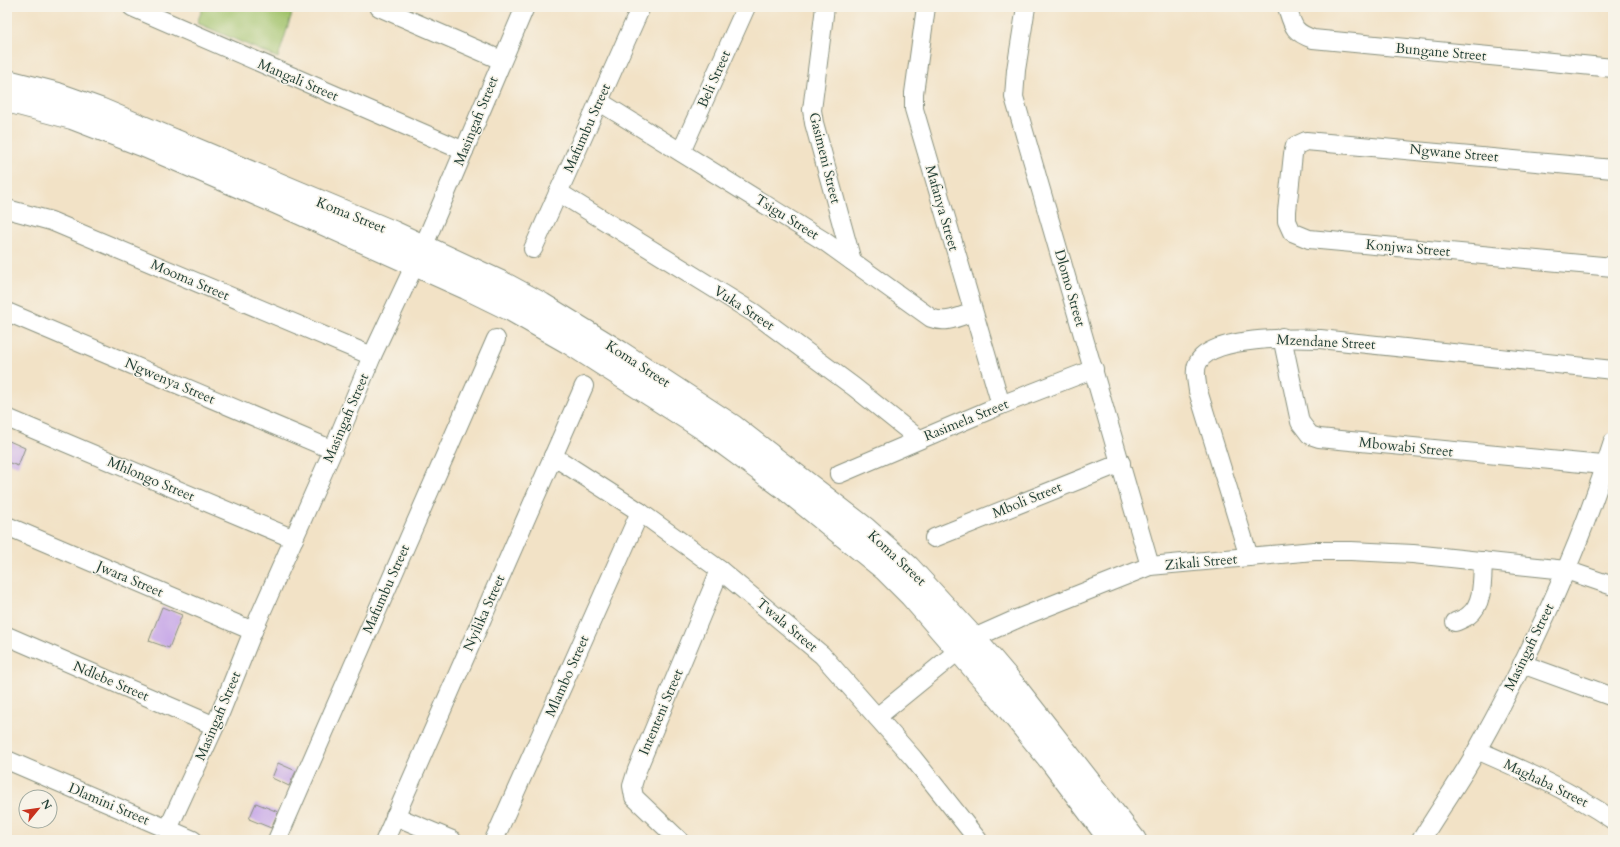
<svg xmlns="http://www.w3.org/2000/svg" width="1620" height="847" viewBox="0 0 1620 847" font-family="Cardo,serif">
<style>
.green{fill:#a1c26a;stroke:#60804f}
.building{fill:#c7a8e8}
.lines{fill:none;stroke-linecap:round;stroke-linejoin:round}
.minor-casing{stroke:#88907d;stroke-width:20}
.major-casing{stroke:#88907d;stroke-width:24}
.minor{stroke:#fff;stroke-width:18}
.major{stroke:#fff;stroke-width:22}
.labels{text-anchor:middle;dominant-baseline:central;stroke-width:3;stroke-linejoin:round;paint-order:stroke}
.street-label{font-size:14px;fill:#1f3d34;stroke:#f7f3e8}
</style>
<rect width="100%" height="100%" fill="#f7f3e8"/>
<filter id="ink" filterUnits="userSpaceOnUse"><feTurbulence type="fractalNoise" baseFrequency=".025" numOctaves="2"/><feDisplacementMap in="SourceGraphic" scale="8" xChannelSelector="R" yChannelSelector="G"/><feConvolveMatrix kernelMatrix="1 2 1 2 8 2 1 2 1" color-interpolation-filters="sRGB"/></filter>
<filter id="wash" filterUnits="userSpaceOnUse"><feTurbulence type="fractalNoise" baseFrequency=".012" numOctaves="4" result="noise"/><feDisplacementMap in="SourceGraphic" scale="16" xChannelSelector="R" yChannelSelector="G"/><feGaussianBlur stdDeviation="0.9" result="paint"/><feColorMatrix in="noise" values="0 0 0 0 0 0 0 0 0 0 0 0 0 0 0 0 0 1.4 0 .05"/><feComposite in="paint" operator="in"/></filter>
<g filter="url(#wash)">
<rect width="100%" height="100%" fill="#f2e2c6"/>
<path class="green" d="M 203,7 L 294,7 L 278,58 L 197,23 Z"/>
<g id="blocks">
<g class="building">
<path d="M 7,440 L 25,448 L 18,466 L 7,462 Z"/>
<path d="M 162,607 L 182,615 L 169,648 L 149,641 Z"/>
<path d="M 278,763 L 296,771 L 289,786 L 272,778 Z"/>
<path d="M 256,803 L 278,812 L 271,828 L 249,819 Z"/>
</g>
</g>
</g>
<g filter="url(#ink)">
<use href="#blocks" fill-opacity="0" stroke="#88907d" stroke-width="1"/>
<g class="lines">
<g class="minor-casing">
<g id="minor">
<path d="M 132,7 L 464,151"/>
<path d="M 379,7 L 501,60"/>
<path d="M 825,7 L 812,110 L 814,123 L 852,261"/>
<path d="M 926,7 L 914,93 L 914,109 L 1001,405"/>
<path d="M 1026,7 L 1016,70 L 1014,97 L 1150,566"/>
<path d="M 1287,7 C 1293,26 1293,32 1313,39 L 1613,68"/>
<path d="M 600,102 L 824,241 L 931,318 C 946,324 958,317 973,312"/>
<path d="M 681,152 L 746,7"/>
<path d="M 1613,169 L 1306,141 L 1295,146 L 1293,154 L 1287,211 L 1287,221 L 1292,232 L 1309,239 L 1613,267"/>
<path d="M 558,192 L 754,313 L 854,387 L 919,439"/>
<path d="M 7,209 L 51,221 L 372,356"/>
<path d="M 533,249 L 641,7"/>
<path d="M 7,312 L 333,450"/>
<path d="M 1282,337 L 1300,422 L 1310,435 L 1319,438 L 1613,466"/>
<path d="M 7,418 L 294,539"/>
<path d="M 553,456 L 640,512 L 720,570 L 822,655 L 913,758 L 978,840"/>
<path d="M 839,474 L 1001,405 L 1094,369"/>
<path d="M 7,526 L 253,631"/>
<path d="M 934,538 L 1121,463"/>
<path d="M 1249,557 L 1198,391 C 1197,382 1193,369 1199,361 C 1215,336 1293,338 1320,339 L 1613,370"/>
<path d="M 1455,622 C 1460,620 1466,618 1469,615 C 1484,604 1482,578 1483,561"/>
<path d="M 7,636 L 215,726"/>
<path d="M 1522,664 L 1613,697"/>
<path d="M 877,717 L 974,638 L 1019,618 L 1150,566 L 1314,551 L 1351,551 L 1413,554 L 1566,570 L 1613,586"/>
<path d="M 1477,750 C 1525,771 1569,790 1613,820"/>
<path d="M 7,760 L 193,840"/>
<path d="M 395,816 L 452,840"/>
<path d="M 168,829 L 215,726 L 253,631 L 333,450 L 372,356 L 424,245 L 525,7"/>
<path d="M 277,840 L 496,339"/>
<path d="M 385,840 L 584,386"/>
<path d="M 494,840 L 640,512"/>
<path d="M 679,840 L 634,797 L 632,786 L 637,770 L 720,570"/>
<path d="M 1421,840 C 1439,810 1460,781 1477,750 C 1532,652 1580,549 1613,442"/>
</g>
</g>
<g class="major-casing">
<g id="major">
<path d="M 7,81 L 58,94 L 100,109 L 393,232 L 505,284 L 542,304 L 620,352 L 733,426 L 865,528 L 909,567 L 974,638 L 1014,685 L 1135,840"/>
<path d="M 7,101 L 72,118 L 142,145 L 277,203 L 466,288 L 511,310 L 569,343 L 705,430 L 784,488 L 885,570 L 911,596 L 1000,699 L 1053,764 L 1110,840"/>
</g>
</g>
<use href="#minor" class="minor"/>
<use href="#major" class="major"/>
</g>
</g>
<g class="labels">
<g class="street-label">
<text transform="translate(1441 52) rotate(5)">Bungane Street</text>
<text transform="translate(714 79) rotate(-66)">Beli Street</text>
<text transform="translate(298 80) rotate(23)">Mangali Street</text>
<text transform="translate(476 121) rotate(-68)">Masingafi Street</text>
<text transform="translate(587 128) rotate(-66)">Mafumbu Street</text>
<text transform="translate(1454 153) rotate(5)">Ngwane Street</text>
<text transform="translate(825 158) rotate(76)">Gasimeni Street</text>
<text transform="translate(942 208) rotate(74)">Mafanya Street</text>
<text transform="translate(351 215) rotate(22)">Koma Street</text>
<text transform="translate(787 217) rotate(32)">Tsigu Street</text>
<text transform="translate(1408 248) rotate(5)">Konjwa Street</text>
<text transform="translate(190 280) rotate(23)">Mooma Street</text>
<text transform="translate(1070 288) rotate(74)">Dlomo Street</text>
<text transform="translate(744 308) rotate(33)">Vuka Street</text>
<text transform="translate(1326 342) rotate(3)">Mzendane Street</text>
<text transform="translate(638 364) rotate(33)">Koma Street</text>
<text transform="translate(170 381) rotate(23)">Ngwenya Street</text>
<text transform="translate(346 418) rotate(-67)">Masingafi Street</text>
<text transform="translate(966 420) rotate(-22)">Rasimela Street</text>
<text transform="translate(1406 447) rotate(6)">Mbowabi Street</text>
<text transform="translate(151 479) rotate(23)">Mhlongo Street</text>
<text transform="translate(1027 500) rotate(-22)">Mboli Street</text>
<text transform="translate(897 558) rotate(43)">Koma Street</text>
<text transform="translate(1201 562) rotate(-5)">Zikali Street</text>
<text transform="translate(130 579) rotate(23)">Jwara Street</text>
<text transform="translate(386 589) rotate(-66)">Mafumbu Street</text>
<text transform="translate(484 613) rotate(-66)">Nyilika Street</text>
<text transform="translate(787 625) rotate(40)">Twala Street</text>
<text transform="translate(1529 647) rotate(-64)">Masingafi Street</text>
<text transform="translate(567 676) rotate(-66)">Mlambo Street</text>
<text transform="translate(111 681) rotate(23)">Ndlebe Street</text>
<text transform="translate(661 712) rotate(-67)">Intenteni Street</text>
<text transform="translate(218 716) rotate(-67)">Masingafi Street</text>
<text transform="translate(1546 783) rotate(26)">Maghaba Street</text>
<text transform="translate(109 804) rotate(23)">Dlamini Street</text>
</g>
</g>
<rect width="1620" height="847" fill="none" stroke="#f7f3e8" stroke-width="24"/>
<g transform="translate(38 809) rotate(61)"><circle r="19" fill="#f7f3e8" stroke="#a1aaa0"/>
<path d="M0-3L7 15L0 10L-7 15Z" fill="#c8321e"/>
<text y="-6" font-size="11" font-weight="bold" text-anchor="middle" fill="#1f3d34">N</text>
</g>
</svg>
